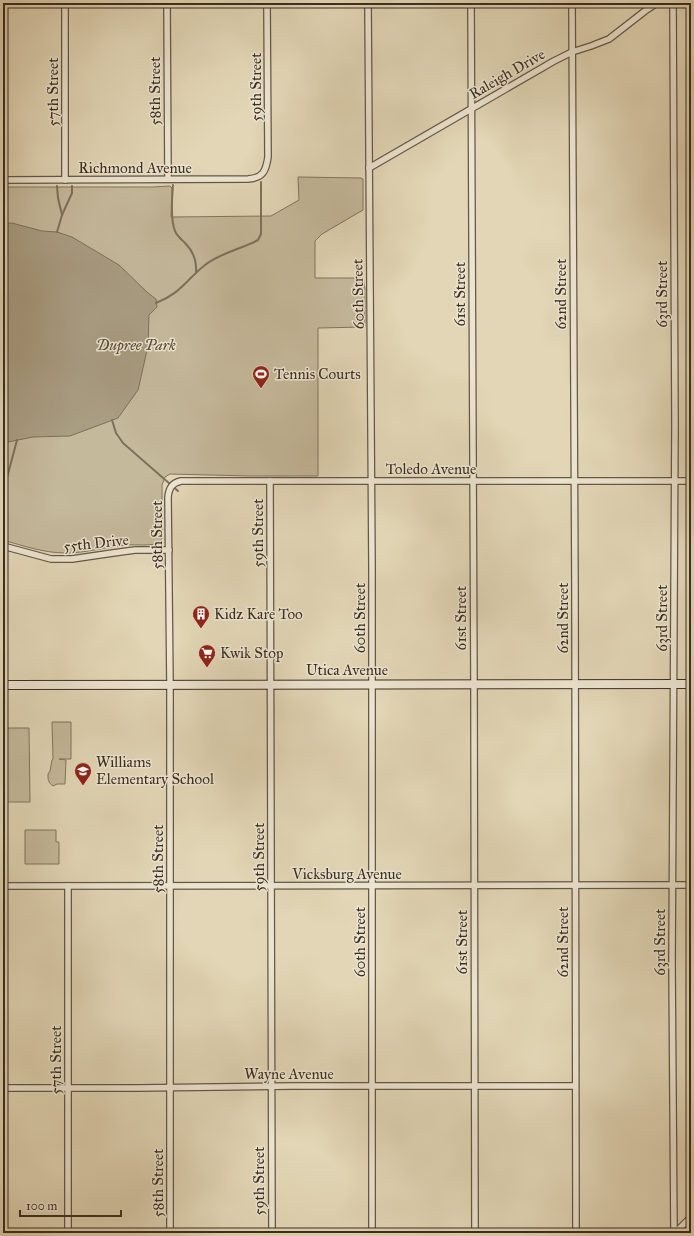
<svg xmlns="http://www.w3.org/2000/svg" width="694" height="1236" viewBox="0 0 694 1236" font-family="'IM FELL Great Primer',serif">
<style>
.green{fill:#c5b99c;stroke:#80745e}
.water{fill:#a99d83;stroke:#7d715b}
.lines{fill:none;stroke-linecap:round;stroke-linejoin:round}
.stream{stroke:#7d715b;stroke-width:2}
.street-casing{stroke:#645846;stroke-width:8}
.secondary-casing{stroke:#3a2e20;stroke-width:10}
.street{stroke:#ece4d0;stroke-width:5.5}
.secondary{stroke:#ece4d0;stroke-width:8}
.labels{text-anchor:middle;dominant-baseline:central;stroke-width:3;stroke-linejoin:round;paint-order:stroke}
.street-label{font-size:15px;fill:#3a2e20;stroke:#ece4d0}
.park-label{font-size:15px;font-style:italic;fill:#564a39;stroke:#ece4d0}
.poi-label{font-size:15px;fill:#3a2e20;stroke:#ece4d0;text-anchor:start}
</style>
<rect width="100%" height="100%" fill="#e2d6b6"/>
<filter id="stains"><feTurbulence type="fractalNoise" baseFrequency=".005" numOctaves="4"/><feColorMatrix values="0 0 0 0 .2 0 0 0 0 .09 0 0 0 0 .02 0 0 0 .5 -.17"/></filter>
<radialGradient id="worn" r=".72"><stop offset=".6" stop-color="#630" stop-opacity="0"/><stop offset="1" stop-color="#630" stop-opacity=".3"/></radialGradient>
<g class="green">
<path d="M 298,177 L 361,178 L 363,179 L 363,210 L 322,234 L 315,241 L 315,278 L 363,278 L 365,288 L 365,327 L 318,328 L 318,476 L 251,476 L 170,474 L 165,477 L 162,485 L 162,538 L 160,542 C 150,547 137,544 126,545 C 106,547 86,553 66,553 C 44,553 24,546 3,540 L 3,187 L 153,187 L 170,186 L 172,188 L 171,217 L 271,216 L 299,200 Z"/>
<path d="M 52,722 L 71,722 L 71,759 L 59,759 L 66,760 L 65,784 L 57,784 L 53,786 C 48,782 48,780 48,774 L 50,771 L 52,760 L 53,759 Z"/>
<path d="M 3,728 L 29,728 L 30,802 L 3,802 Z"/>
<path d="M 25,830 L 56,830 L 56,842 L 59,842 L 59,864 L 25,864 Z"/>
</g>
<path class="water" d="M 12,223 L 42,231 L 57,232 L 72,237 L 119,265 L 148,293 L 156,299 L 157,307 L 149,315 L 148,346 L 138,390 L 118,418 L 70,436 L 33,437 L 3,443 L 3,224 Z"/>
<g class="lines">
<g class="stream">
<path d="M 173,185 C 172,198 170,219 175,231 C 177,236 181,239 185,243 C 194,252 197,261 196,273"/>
<path d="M 62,215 L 72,193 L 72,186"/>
<path d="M 57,232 L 62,215 L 58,198 L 57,186"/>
<path d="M 156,303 C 180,294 186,280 205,265 C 220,253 241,249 258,240 L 261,234 L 261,182"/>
<path d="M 112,420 L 116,433 L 123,443 L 178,491"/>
<path d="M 3,511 L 4,489 L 17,440"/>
</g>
<g class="street-casing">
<g id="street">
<path d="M 65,3 L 65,180"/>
<path d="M 167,3 L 168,179"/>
<path d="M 368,3 L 372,567 L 372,1233"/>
<path d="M 471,3 L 474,684 L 475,1233"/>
<path d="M 572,3 L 575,589 L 576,1233"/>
<path d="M 673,3 L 675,425 L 672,963 L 674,1233"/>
<path d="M 369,168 L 554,61 L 572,52 L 591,46 L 609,39 L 645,11 L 657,3"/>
<path d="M 3,180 L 248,179 C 263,178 266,171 268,157 L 267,3"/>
<path d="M 270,481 L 272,1233"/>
<path d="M 3,546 L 51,559 L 72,559 L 113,553 L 135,550 L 169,550"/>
<path d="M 3,886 L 691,885"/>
<path d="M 68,886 L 68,1233"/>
<path d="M 3,1088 L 137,1088 L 292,1086 L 575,1086"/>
<path d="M 170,1233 L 170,685 L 168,497 C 169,488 172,483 181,481 L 691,481"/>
<path d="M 675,1233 L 691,1217"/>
</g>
</g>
<g class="secondary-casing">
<path id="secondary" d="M 3,685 L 691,684"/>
</g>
<use href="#street" class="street"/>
<use href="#secondary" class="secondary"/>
</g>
<defs>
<g id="stadium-pin" transform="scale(0.9)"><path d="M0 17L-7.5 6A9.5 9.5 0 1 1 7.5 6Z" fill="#8f2418" stroke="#ece4d0"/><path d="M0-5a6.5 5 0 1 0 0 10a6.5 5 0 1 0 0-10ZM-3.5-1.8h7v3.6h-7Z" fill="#fff"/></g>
<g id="building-pin" transform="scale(0.9)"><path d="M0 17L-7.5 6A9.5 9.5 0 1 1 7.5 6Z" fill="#8f2418" stroke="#ece4d0"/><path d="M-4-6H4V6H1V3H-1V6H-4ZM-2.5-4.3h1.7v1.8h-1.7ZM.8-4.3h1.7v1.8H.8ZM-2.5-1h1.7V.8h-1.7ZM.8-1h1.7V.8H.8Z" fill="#fff"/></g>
<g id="supermarket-pin" transform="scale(0.9)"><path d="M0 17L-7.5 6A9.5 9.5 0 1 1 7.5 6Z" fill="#8f2418" stroke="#ece4d0"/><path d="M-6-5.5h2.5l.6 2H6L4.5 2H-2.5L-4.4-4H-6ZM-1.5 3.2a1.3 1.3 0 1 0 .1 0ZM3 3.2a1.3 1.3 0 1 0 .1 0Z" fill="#fff"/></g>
<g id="school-pin" transform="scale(0.9)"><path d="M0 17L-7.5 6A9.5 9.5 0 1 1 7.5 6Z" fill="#8f2418" stroke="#ece4d0"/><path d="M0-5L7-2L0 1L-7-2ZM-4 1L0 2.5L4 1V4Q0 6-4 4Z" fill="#fff"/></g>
</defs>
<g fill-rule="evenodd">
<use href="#stadium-pin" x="261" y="374"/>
<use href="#building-pin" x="201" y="614"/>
<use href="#supermarket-pin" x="207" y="653"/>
<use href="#school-pin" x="83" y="771"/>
</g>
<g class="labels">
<g class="street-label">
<text transform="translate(507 74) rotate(-30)">Raleigh Drive</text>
<text transform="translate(256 87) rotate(-90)">59th Street</text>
<text transform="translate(155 91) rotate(-90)">58th Street</text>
<text transform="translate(53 92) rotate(-90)">57th Street</text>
<text x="135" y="168">Richmond Avenue</text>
<text transform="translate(358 294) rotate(-91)">60th Street</text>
<text transform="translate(460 294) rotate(-90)">61st Street</text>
<text transform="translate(561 294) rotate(-90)">62nd Street</text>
<text transform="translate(662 294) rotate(-90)">63rd Street</text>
<text x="431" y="469">Toledo Avenue</text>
<text transform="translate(258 533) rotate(-90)">59th Street</text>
<text transform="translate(157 535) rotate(-90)">58th Street</text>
<text transform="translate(96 543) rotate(-6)">55th Drive</text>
<text transform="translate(360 618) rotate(-90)">60th Street</text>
<text transform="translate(461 618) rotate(-90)">61st Street</text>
<text transform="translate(563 618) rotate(-90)">62nd Street</text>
<text transform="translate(662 618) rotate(-90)">63rd Street</text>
<text x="347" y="670">Utica Avenue</text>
<text transform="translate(259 857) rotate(-90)">59th Street</text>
<text transform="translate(158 859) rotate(-90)">58th Street</text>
<text x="347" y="874">Vicksburg Avenue</text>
<text transform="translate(360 942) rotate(-90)">60th Street</text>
<text transform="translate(462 942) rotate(-90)">61st Street</text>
<text transform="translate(563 942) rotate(-90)">62nd Street</text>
<text transform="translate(660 942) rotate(-90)">63rd Street</text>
<text transform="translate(56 1060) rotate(-90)">57th Street</text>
<text x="289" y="1074">Wayne Avenue</text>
<text transform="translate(259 1181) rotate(-90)">59th Street</text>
<text transform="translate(158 1183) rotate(-90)">58th Street</text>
</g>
<g class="park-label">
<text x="136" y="345">Dupree Park</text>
</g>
<g class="poi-label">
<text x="274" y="374">Tennis Courts</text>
<text x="214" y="614">Kidz Kare Too</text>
<text x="220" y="653">Kwik Stop</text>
<text x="96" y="762">Williams<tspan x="96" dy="17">Elementary School</tspan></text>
</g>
</g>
<rect width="694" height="1236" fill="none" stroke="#e2d6b6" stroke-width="16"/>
<rect x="4" y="4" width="686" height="1228" fill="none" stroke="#3a2e20" stroke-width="2"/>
<rect x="8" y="8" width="678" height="1220" fill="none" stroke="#3a2e20"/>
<path d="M20 1210v6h101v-6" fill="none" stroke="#3a2e20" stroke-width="2"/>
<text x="26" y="1210" font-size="12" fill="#3a2e20" stroke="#ece4d0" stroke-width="3" paint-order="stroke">100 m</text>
<rect width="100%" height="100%" filter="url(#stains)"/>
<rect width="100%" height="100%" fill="url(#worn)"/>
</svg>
